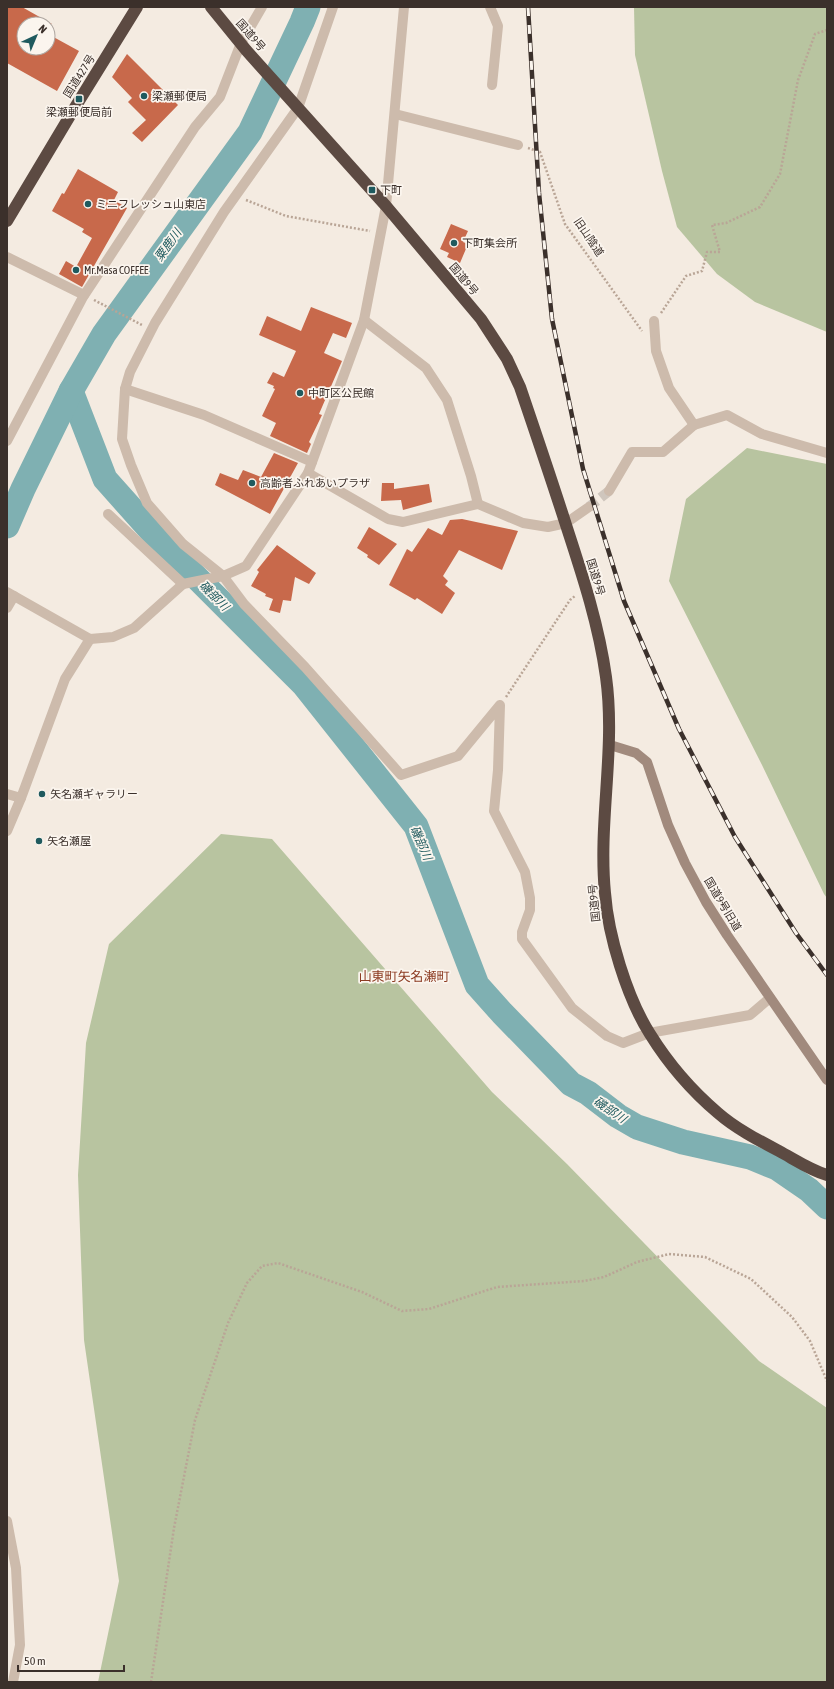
<svg xmlns="http://www.w3.org/2000/svg" width="834" height="1689" viewBox="0 0 834 1689" font-family="'Asap Condensed','Noto Sans JP',sans-serif">
<style>
.green{fill:#b8c4a0}
.lines{fill:none;stroke-linecap:round;stroke-linejoin:round}
.river{stroke:#7fb0b2;stroke-width:25}
.building{fill:#c8694b}
.street-tunnel{stroke:#cfc6bd;stroke-width:10;stroke-dasharray:10 5;stroke-linecap:butt}
.path{stroke:#b9a596;stroke-width:2.5;stroke-dasharray:2 2;stroke-linecap:butt}
.street{stroke:#cdbbac;stroke-width:10}
.secondary{stroke:#a18a7d;stroke-width:10}
.highway{stroke:#5c4a42;stroke-width:12}
.rail-casing{stroke:#3b302b;stroke-width:4.5}
.rail{stroke:#fbf5ee;stroke-width:3;stroke-dasharray:9;stroke-linecap:butt}
.poi-dot{fill:#1f5a5e;stroke:#fbf5ee;stroke-width:1.5}
.labels{text-anchor:middle;dominant-baseline:central;stroke-width:3.5;stroke-linejoin:round;paint-order:stroke}
.street-label{font-size:11px;fill:#3b302b;stroke:#fbf5ee}
.poi-label{font-size:11px;fill:#3b302b;stroke:#fbf5ee;text-anchor:start}
.water-label{font-size:12px;font-style:italic;fill:#1f5a5e;stroke:#fbf5ee}
.quarter-label{font-size:13px;fill:#8c3b22;stroke:#fbf5ee}
</style>
<rect width="100%" height="100%" fill="#f4ebe1"/>
<g class="green">
<path d="M 634,7 L 827,7 L 827,332 L 755,302 L 717,274 L 677,227 L 662,171 L 635,55 Z"/>
<path d="M 747,448 L 827,464 L 827,898 L 824,894 L 762,765 L 669,581 L 686,499 Z"/>
<path d="M 221,834 L 272,839 L 492,1092 L 567,1164 L 759,1361 L 827,1408 L 827,1682 L 98,1682 L 119,1581 L 84,1340 L 78,1175 L 86,1043 L 109,944 Z"/>
</g>
<g class="lines">
<g class="river">
<path d="M 71,391 L 105,479 L 162,543 L 304,685 L 416,826 L 477,985 L 502,1013 L 571,1084 L 588,1093 L 618,1116 L 637,1127 L 683,1142 L 750,1157 L 777,1168 L 809,1190 L 827,1207"/>
<path d="M 7,526 L 23,489 L 71,391 L 104,334 L 250,132 L 302,22 L 308,7"/>
</g>
</g>
<g class="building">
<path d="M 7,7 L 22,7 L 52,24 L 24,24 L 24,48 L 48,48 L 48,34 L 79,51 L 57,91 L 7,63 Z"/>
<path d="M 127,54 L 178,105 L 142,142 L 132,133 L 146,120 L 128,102 L 132,98 L 112,77 Z"/>
<path d="M 78,169 L 118,192 L 114,200 L 127,208 L 82,287 L 59,274 L 66,261 L 76,267 L 92,238 L 82,232 L 84,229 L 52,211 L 62,193 L 64,194 Z"/>
<path d="M 451,224 L 468,231 L 463,242 L 468,244 L 460,263 L 447,257 L 449,253 L 440,249 Z"/>
<path d="M 311,307 L 352,323 L 346,338 L 333,333 L 324,353 L 342,361 L 319,414 L 322,415 L 309,442 L 311,444 L 307,453 L 270,436 L 276,423 L 262,416 L 275,389 L 273,388 L 274,386 L 267,383 L 273,372 L 284,377 L 296,351 L 259,335 L 267,316 L 301,331 Z"/>
<path d="M 274,453 L 298,463 L 270,514 L 215,485 L 220,473 L 238,480 L 243,470 L 261,477 Z"/>
<path d="M 382,483 L 394,483 L 394,489 L 429,484 L 432,502 L 403,510 L 401,500 L 381,501 Z"/>
<path d="M 462,519 L 518,531 L 502,570 L 459,550 L 443,576 L 448,581 L 445,585 L 455,593 L 442,614 L 417,598 L 415,600 L 389,585 L 407,549 L 412,552 L 428,528 L 442,535 L 450,520 Z"/>
<path d="M 369,527 L 397,544 L 379,565 L 367,557 L 368,555 L 357,548 Z"/>
<path d="M 277,545 L 316,573 L 309,584 L 295,577 L 291,601 L 283,600 L 280,613 L 269,610 L 273,599 L 265,596 L 266,594 L 251,586 L 259,572 L 257,570 Z"/>
</g>
<g class="lines">
<path class="street-tunnel" d="M 589,507 L 609,491"/>
<g class="path">
<path d="M 528,148 L 540,152 L 565,224 L 642,331"/>
<path d="M 246,200 L 286,216 L 370,231"/>
<path d="M 94,300 L 142,325"/>
<path d="M 661,313 L 686,276 L 702,271 L 707,252 L 720,252 L 712,225 L 726,223 L 760,207 L 780,174 L 798,80 L 815,34 L 827,30"/>
<path d="M 506,697 L 570,600 L 575,596"/>
<path d="M 151,1682 L 174,1528 L 195,1420 L 228,1323 L 247,1283 L 262,1266 L 278,1263 L 362,1292 L 402,1311 L 429,1309 L 497,1287 L 584,1281 L 604,1277 L 637,1262 L 669,1254 L 705,1257 L 751,1279 L 792,1317 L 810,1341 L 827,1381"/>
</g>
<g class="street">
<path d="M 333,7 L 298,108 L 224,212 L 155,323 L 130,372 L 125,389 L 122,439 L 131,465 L 147,503 L 183,544 L 223,576 L 244,604 L 305,667 L 401,775 L 458,756 L 500,705 L 498,770 L 494,811 L 525,872 L 530,898 L 530,910 L 522,932 L 522,939 L 572,1008 L 607,1036 L 623,1043 L 649,1033 L 750,1015 L 770,998"/>
<path d="M 490,7 L 498,26 L 492,85"/>
<path d="M 395,114 L 518,145"/>
<path d="M 7,257 L 84,295"/>
<path d="M 364,320 L 426,368 L 447,400 L 471,476 L 478,504"/>
<path d="M 654,321 L 656,351 L 669,388 L 694,425"/>
<path d="M 125,389 L 204,415 L 312,462"/>
<path d="M 7,441 L 83,297 L 195,127 L 220,97 L 241,43 L 262,7"/>
<path d="M 308,473 L 388,519 L 403,522 L 478,504 L 523,523 L 548,527 L 566,523 L 589,507"/>
<path d="M 609,491 L 632,452 L 663,452 L 694,425 L 727,415 L 762,434 L 827,453"/>
<path d="M 108,514 L 183,584"/>
<path d="M 7,592 L 90,639 L 113,637 L 134,628 L 183,584 L 223,576 L 246,566 L 308,473 L 364,320 L 386,206 L 404,7"/>
<path d="M 7,608 L 14,596"/>
<path d="M 7,794 L 21,798"/>
<path d="M 7,831 L 21,798 L 65,679 L 90,639"/>
<path d="M 7,1521 L 16,1568 L 20,1645 L 13,1682"/>
</g>
<path class="secondary" d="M 610,745 L 636,753 L 647,762 L 668,825 L 685,863 L 706,902 L 727,935 L 827,1080"/>
<g class="highway">
<path d="M 211,7 L 246,50 L 386,206 L 481,319 L 507,359 L 520,387 C 536,434 552,481 567,528 C 583,577 599,626 606,677 C 616,749 598,821 605,893 C 608,935 627,998 650,1034 C 668,1063 692,1091 718,1113 C 735,1128 758,1140 779,1151 C 794,1159 810,1170 827,1175"/>
<path d="M 7,221 L 74,109 L 137,7"/>
</g>
<g class="rail-casing">
<path id="rail" d="M 528,7 L 539,193 L 552,319 L 583,469 L 624,601 L 679,729 L 735,837 L 796,933 L 827,975"/>
</g>
<use href="#rail" class="rail"/>
</g>
<g class="poi-dot">
<circle cx="144" cy="96" r="4"/>
<rect x="75" y="95" width="8" height="8" rx="2"/>
<rect x="368" y="186" width="8" height="8" rx="2"/>
<circle cx="88" cy="204" r="4"/>
<circle cx="454" cy="243" r="4"/>
<circle cx="76" cy="270" r="4"/>
<circle cx="300" cy="393" r="4"/>
<circle cx="252" cy="483" r="4"/>
<circle cx="42" cy="794" r="4"/>
<circle cx="39" cy="841" r="4"/>
</g>
<g class="labels">
<g class="street-label">
<text transform="translate(251 35) rotate(49)">国道9号</text>
<text transform="translate(79 76) rotate(-58)">国道427号</text>
<text transform="translate(589 237) rotate(56)">旧山陰道</text>
<text transform="translate(464 279) rotate(50)">国道9号</text>
<text transform="translate(596 577) rotate(73)">国道9号</text>
<text transform="translate(594 903) rotate(-96)">国道9号</text>
<text transform="translate(723 904) rotate(59)">国道9号旧道</text>
</g>
<g class="poi-label">
<text x="152" y="96">梁瀬郵便局</text>
<text x="79" y="112" text-anchor="middle">梁瀬郵便局前</text>
<text x="380" y="190">下町</text>
<text x="96" y="204">ミニフレッシュ山東店</text>
<text x="462" y="243">下町集会所</text>
<text x="84" y="270">Mr.Masa COFFEE</text>
<text x="308" y="393">中町区公民館</text>
<text x="260" y="483">高齢者ふれあいプラザ</text>
<text x="50" y="794">矢名瀬ギャラリー</text>
<text x="47" y="841">矢名瀬屋</text>
</g>
<g class="water-label">
<text transform="translate(168 245) rotate(-54)">粟鹿川</text>
<text transform="translate(214 596) rotate(45)">磯部川</text>
<text transform="translate(421 843) rotate(67)">磯部川</text>
<text transform="translate(610 1110) rotate(34)">磯部川</text>
</g>
<g class="quarter-label">
<text x="404" y="976">山東町矢名瀬町</text>
</g>
</g>
<rect width="834" height="1689" fill="none" stroke="#3b302b" stroke-width="16"/>
<g transform="translate(36 36) rotate(44)"><circle r="19" fill="#fbf5ee" stroke="#aea6a0"/>
<path d="M0-3L7 15L0 10L-7 15Z" fill="#1f5a5e"/>
<text y="-6" font-size="11" font-weight="bold" text-anchor="middle" fill="#3b302b">N</text>
</g>
<path d="M18 1665v6h106v-6" fill="none" stroke="#3b302b" stroke-width="2"/>
<text x="24" y="1665" font-size="12" fill="#3b302b" stroke="#fbf5ee" stroke-width="3" paint-order="stroke">50 m</text>
</svg>
